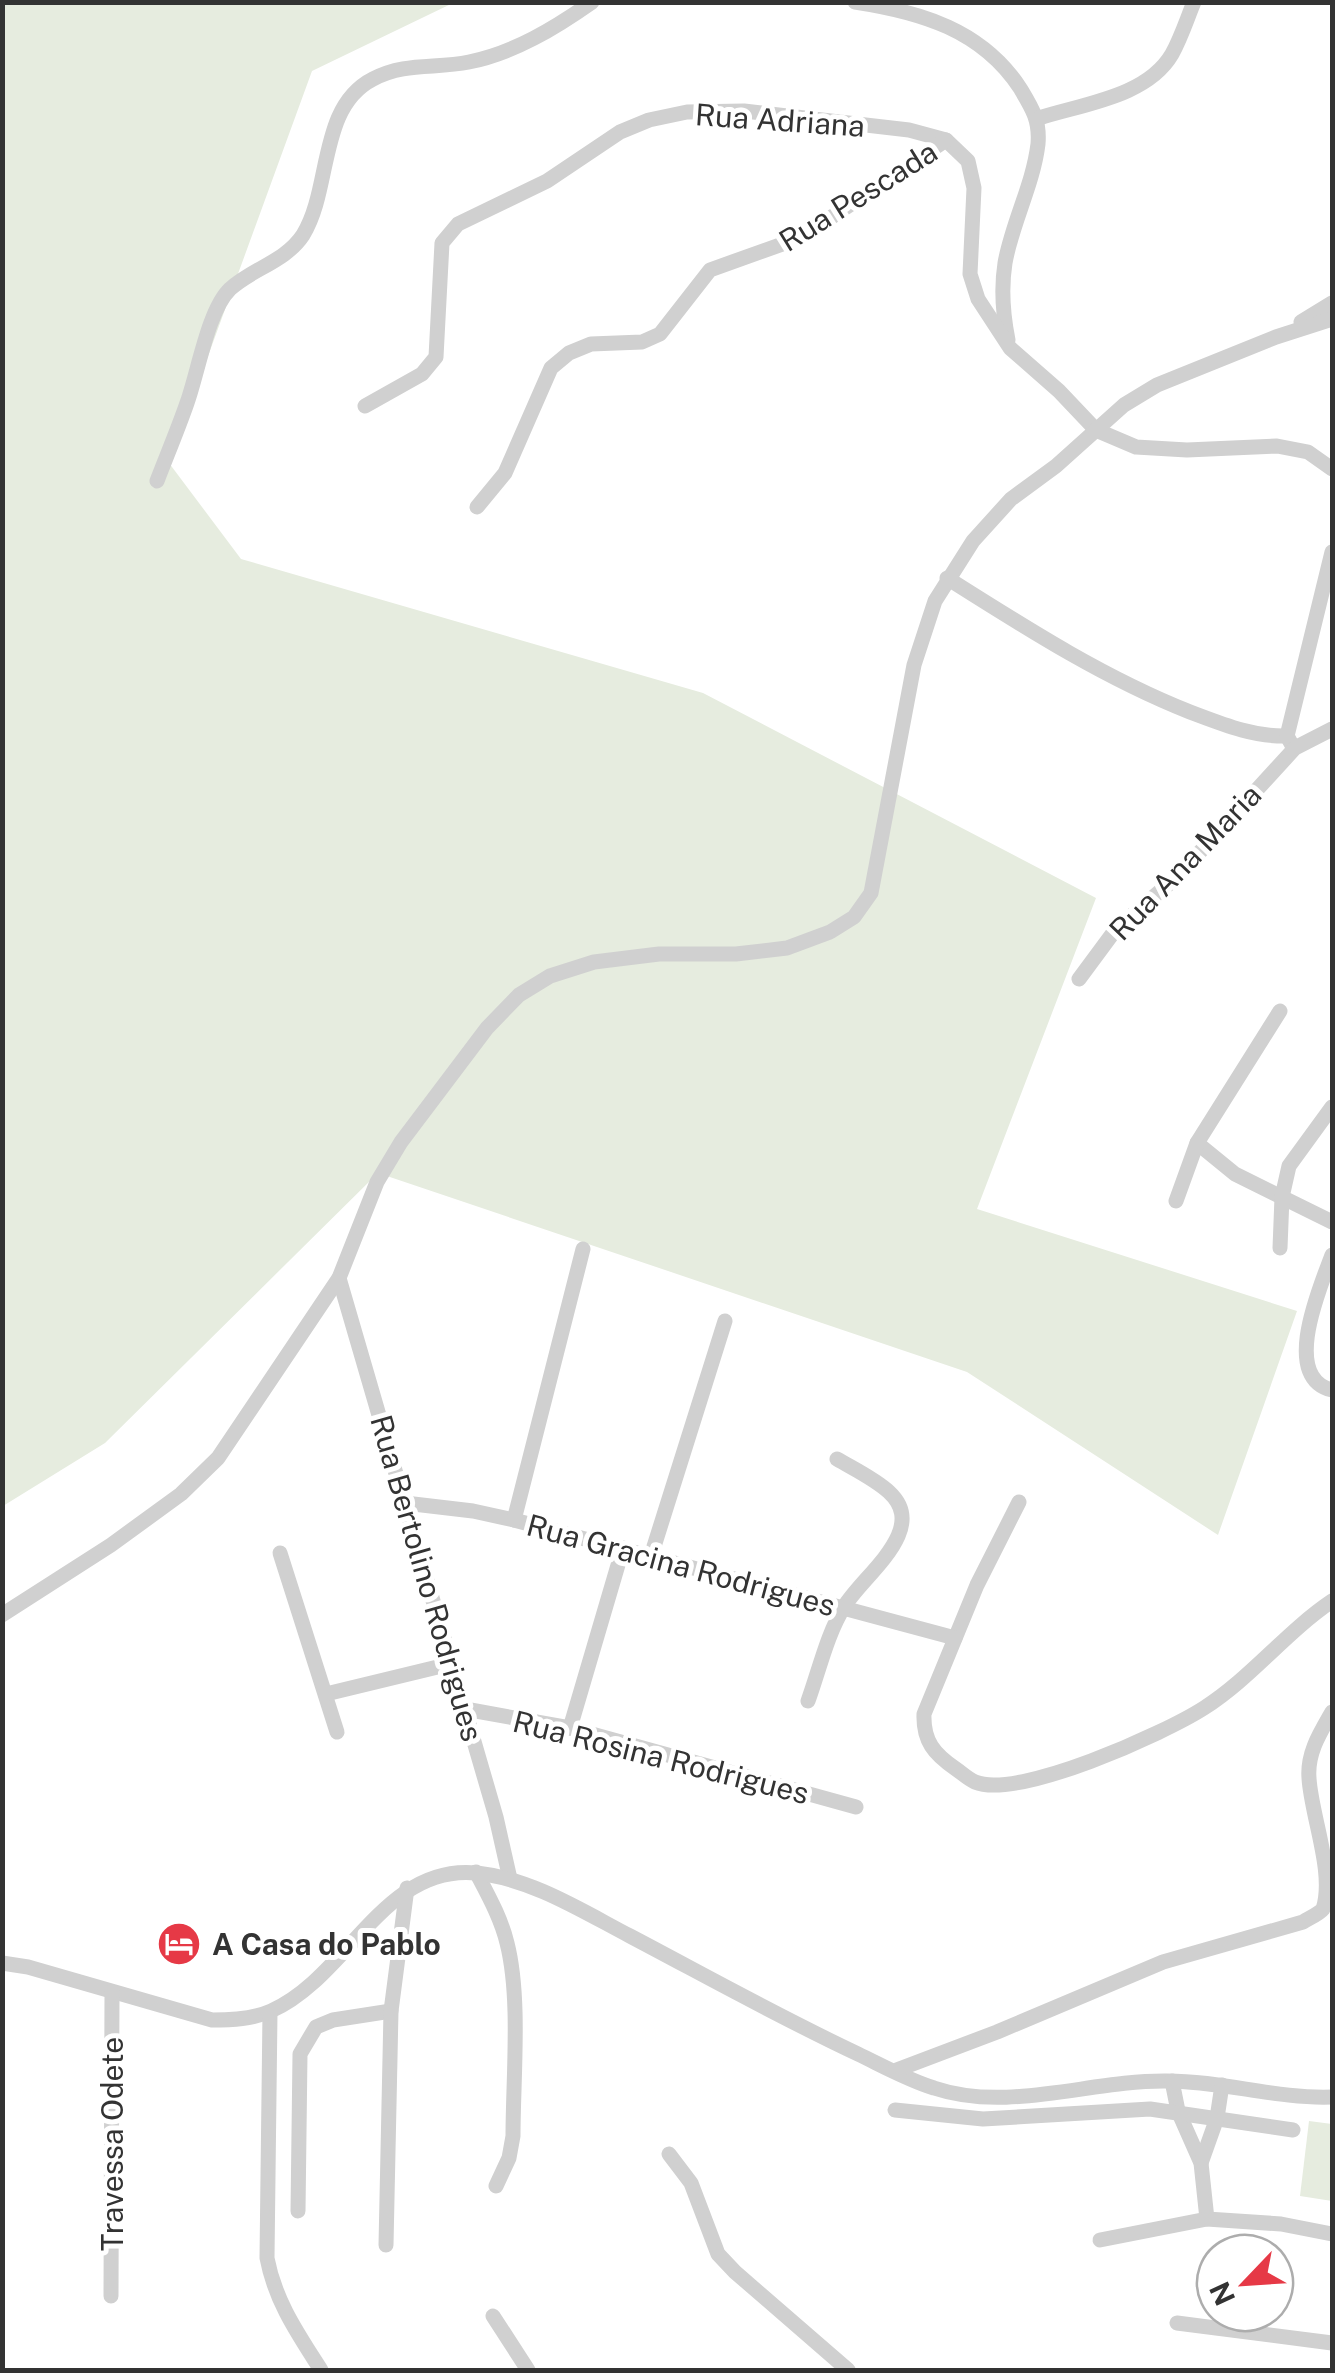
<svg xmlns="http://www.w3.org/2000/svg" width="1335" height="2373" viewBox="0 0 1335 2373" font-family="'Public Sans',sans-serif">
<style>
.green{fill:#e6ecdf}
.lines{fill:none;stroke-linecap:round;stroke-linejoin:round}
.street{stroke:#d0d0d0;stroke-width:15}
.labels{text-anchor:middle;dominant-baseline:central;stroke-width:10;stroke-linejoin:round;paint-order:stroke}
.street-label{font-size:30px;fill:#333;stroke:#fff}
.poi-label{font-size:30px;font-weight:bold;fill:#333;stroke:#fff;text-anchor:start}
</style>
<rect width="100%" height="100%" fill="#fff"/>
<g class="green">
<path d="M 3,3 L 453,3 L 312,71 L 169,463 L 241,559 L 703,693 L 1096,898 L 977,1209 L 1297,1311 L 1218,1535 L 967,1372 L 378,1173 L 105,1443 L 3,1506 Z"/>
<path d="M 1309,2121 L 1332,2124 L 1332,2201 L 1300,2196 Z"/>
</g>
<g class="lines">
<g class="street">
<path d="M 855,2 C 921,12 982,30 1020,88 C 1032,108 1040,120 1038,144 C 1033,185 1012,223 1005,263 C 1001,288 1003,315 1008,340"/>
<path d="M 1039,118 C 1082,104 1147,97 1172,54 C 1181,38 1187,19 1194,2"/>
<path d="M 1301,322 L 1332,303"/>
<path d="M 365,406 L 422,374 L 436,357 L 442,243 L 458,224 L 547,181 L 620,132 L 649,120 L 687,112 L 744,111 L 909,130 L 946,140 L 968,161 L 974,188 L 970,274 L 978,299 L 1010,348 L 1059,391 L 1096,430 L 1136,447 L 1187,450 L 1277,446 L 1308,452 L 1332,469"/>
<path d="M 157,481 C 167,455 178,429 187,403 C 198,373 208,310 230,289 C 253,268 285,262 303,235 C 332,188 318,107 373,79 C 405,62 435,69 469,62 C 514,53 555,28 592,2"/>
<path d="M 477,507 L 505,473 L 551,368 L 569,353 L 591,344 L 642,342 L 660,334 L 710,270 L 802,237 L 946,140"/>
<path d="M 947,578 C 1026,628 1104,678 1190,712 C 1222,724 1253,737 1287,736"/>
<path d="M 1292,745 L 1287,736 L 1332,552"/>
<path d="M 1079,979 L 1116,929 L 1178,876 L 1295,748 L 1332,729"/>
<path d="M 1197,1143 L 1235,1174 L 1332,1222"/>
<path d="M 1176,1201 L 1197,1143 L 1280,1011"/>
<path d="M 1280,1248 L 1282,1197 L 1289,1166 L 1332,1107"/>
<path d="M 1332,1255 C 1321,1285 1280,1378 1332,1390"/>
<path d="M 339,1278 L 496,1817 L 510,1879"/>
<path d="M 1019,1502 L 977,1585 L 924,1714 C 923,1741 934,1754 956,1769 C 962,1773 968,1779 975,1782 C 1018,1800 1165,1733 1204,1708 C 1251,1678 1286,1632 1332,1601"/>
<path d="M 405,1503 L 473,1511 L 514,1520 L 955,1638"/>
<path d="M 514,1520 L 583,1249"/>
<path d="M 280,1553 L 337,1732"/>
<path d="M 651,1556 L 725,1321"/>
<path d="M 2,1615 L 111,1545 L 181,1494 L 218,1458 L 339,1278 L 377,1182 L 401,1142 L 487,1028 L 519,995 L 550,976 L 594,962 L 659,954 L 736,954 L 787,948 L 830,932 L 854,917 L 871,893 L 914,665 L 935,601 L 973,541 L 1011,499 L 1056,466 L 1124,405 L 1157,385 L 1276,337 L 1332,319"/>
<path d="M 326,1694 L 450,1664"/>
<path d="M 808,1701 C 819,1671 827,1634 844,1607 C 863,1575 930,1530 889,1492 C 875,1479 854,1469 837,1459"/>
<path d="M 465,1709 L 570,1728 L 856,1807"/>
<path d="M 570,1728 L 623,1548"/>
<path d="M 476,1872 C 488,1895 501,1918 507,1943 C 521,1998 513,2078 513,2136 L 509,2158 L 496,2186"/>
<path d="M 2,1963 L 28,1967 L 212,2020 C 232,2020 253,2019 271,2011 C 348,1977 384,1863 477,1873 C 532,1879 582,1911 630,1936 C 706,1976 781,2018 858,2054 C 883,2066 908,2080 934,2088 C 1008,2113 1091,2080 1167,2081 C 1223,2081 1277,2099 1332,2097"/>
<path d="M 270,2012 L 267,2258 C 275,2301 298,2334 321,2370"/>
<path d="M 894,2071 L 997,2032 L 1163,1962 L 1303,1922 C 1309,1918 1319,1914 1323,1909 C 1335,1873 1311,1815 1309,1778 C 1307,1753 1320,1733 1332,1712"/>
<path d="M 1172,2081 L 1178,2111 L 1201,2163 L 1207,2219 L 1281,2224 L 1332,2234"/>
<path d="M 895,2110 L 983,2119 L 1150,2109 L 1293,2130"/>
<path d="M 669,2154 L 691,2183 L 718,2254 L 735,2272 L 848,2370"/>
<path d="M 1201,2163 L 1217,2118 L 1222,2085"/>
<path d="M 298,2211 L 300,2054 L 316,2027 L 333,2020 L 391,2011"/>
<path d="M 1100,2240 L 1207,2219"/>
<path d="M 386,2245 L 391,2011 L 407,1888"/>
<path d="M 111,2296 L 112,1992"/>
<path d="M 493,2316 L 528,2370"/>
<path d="M 1177,2323 L 1332,2343"/>
</g>
</g>
<defs>
<g id="hotel-disc" transform="scale(2.25)"><circle r="9.5" fill="#e63946" stroke="#fff"/><path d="M-6-4.5h1.5V1H6V5H4.5V3h-9V5H-6ZM-4 0a1.8 1.8 0 1 1 3.6 0ZM.5 0V-2.5h3Q6-2.5 6 0Z" fill="#fff"/></g>
</defs>
<g fill-rule="evenodd">
<use href="#hotel-disc" x="179" y="1944"/>
</g>
<g class="labels">
<g class="street-label">
<text transform="translate(780 120) rotate(4)">Rua Adriana</text>
<text transform="translate(858 196) rotate(-32)">Rua Pescada</text>
<text transform="translate(1185 862) rotate(-46)">Rua Ana Maria</text>
<text transform="translate(681 1565) rotate(15)">Rua Gracina Rodrigues</text>
<text transform="translate(427 1578) rotate(74)">Rua Bertolino Rodrigues</text>
<text transform="translate(661 1757) rotate(14)">Rua Rosina Rodrigues</text>
<text transform="translate(112 2144) rotate(-90)">Travessa Odete</text>
</g>
<g class="poi-label">
<text x="212" y="1944">A Casa do Pablo</text>
</g>
</g>
<rect width="1335" height="2373" fill="none" stroke="#333333" stroke-width="10"/>
<g transform="translate(1245 2283) rotate(245)"><circle r="48" fill="#ffffff" stroke="#adadad" stroke-width="2.5"/>
<path d="M0-8L18 38L0 25L-18 38Z" fill="#e63946"/>
<text y="-15" font-size="28" font-weight="bold" text-anchor="middle" fill="#333333">N</text>
</g>
</svg>
